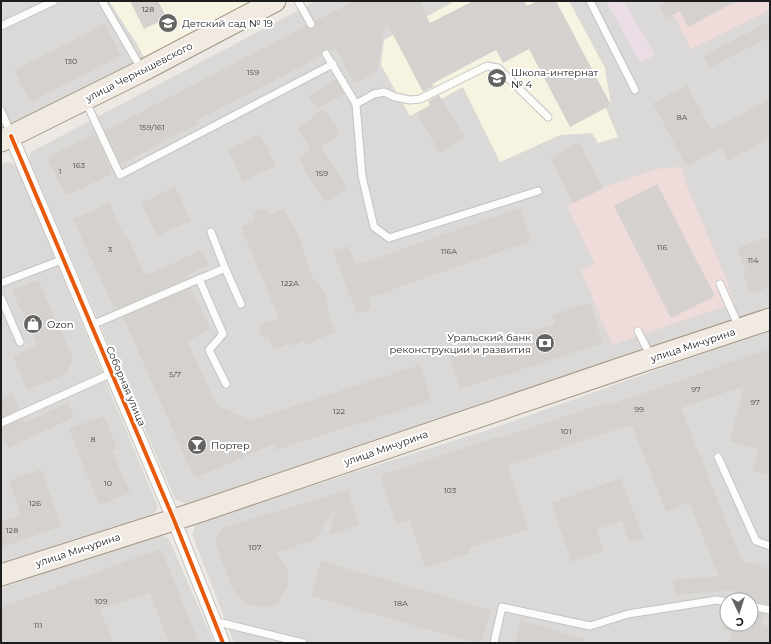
<svg xmlns="http://www.w3.org/2000/svg" width="771" height="644" viewBox="0 0 771 644" font-family="Montserrat,sans-serif">
<style>
.residential{fill:#dbd9d7;fill-rule:evenodd}
.commercial{fill:#efdbd9}
.industrial{fill:#eadde5}
.education{fill:#f6f4e0}
.building{fill:#d4d1ce}
.lines{fill:none;stroke-linecap:round;stroke-linejoin:round}
.service-casing{stroke:#c4c3c1;stroke-width:9}
.minor-casing{stroke:#c4c3c1;stroke-width:15}
.primary-casing{stroke:#a29582;stroke-width:23}
.service{stroke:#fcfcfb;stroke-width:7}
.minor{stroke:#fcfcfb;stroke-width:13}
.primary{stroke:#f0eae3;stroke-width:21}
.cycleway-casing{stroke:#fff;stroke-width:6}
.cycleway{stroke:#e8590c;stroke-width:4}
.labels{text-anchor:middle;dominant-baseline:central;stroke-width:4;stroke-linejoin:round;paint-order:stroke}
.number-label{font-size:8px;fill:#4b4a49}
.poi-label{font-size:10px;fill:#1d1d1d;stroke:#fff;text-anchor:start}
.street-label{font-size:10px;fill:#1d1d1d;stroke:#fff}
</style>
<rect width="100%" height="100%" fill="#ece9e5"/>
<g class="residential">
<path d="M 1,1 L 109,1 L 137,44 L 145,59 L 1,128 Z"/>
<path d="M 316,1 L 770,1 L 770,309 L 186,504 L 175,499 L 31,164 L 29,157 L 31,152 Z"/>
<path d="M 7,162 L 13,164 L 17,168 L 158,507 L 152,519 L 1,566 L 1,165 Z"/>
<path d="M 770,329 L 770,643 L 234,643 L 192,534 L 197,522 L 494,428 ZM 727,600 L 751,600 L 751,624 L 727,624 Z"/>
<path d="M 159,534 L 169,539 L 214,643 L 1,643 L 1,588 Z"/>
</g>
<g class="commercial">
<path d="M 668,1 L 770,1 L 770,10 L 691,49 L 674,15 L 666,19 L 659,6 Z"/>
<path d="M 681,167 L 686,184 L 727,280 L 734,303 L 612,345 L 581,270 L 595,264 L 567,206 L 603,188 L 656,169 Z"/>
</g>
<path class="industrial" d="M 606,1 L 624,1 L 655,55 L 640,63 Z"/>
<g class="education">
<path d="M 109,1 L 254,1 L 145,59 L 137,44 Z"/>
<path d="M 455,1 L 569,1 L 605,68 L 611,105 L 606,108 L 618,137 L 598,143 L 592,133 L 560,135 L 500,162 L 463,87 L 410,116 L 381,65 L 384,40 Z"/>
</g>
<g class="building">
<path d="M 130,1 L 158,1 L 167,18 L 144,29 Z"/>
<path d="M 355,1 L 419,1 L 430,23 L 473,1 L 524,1 L 527,6 L 537,1 L 556,1 L 611,105 L 570,127 L 529,49 L 503,63 L 496,50 L 432,84 L 434,86 L 423,92 L 386,21 L 377,72 L 354,84 L 336,48 L 330,51 L 328,49 L 324,50 L 321,52 L 321,56 L 196,121 L 198,124 L 120,164 L 105,131 L 306,26 L 309,28 L 313,28 L 315,26 L 315,21 Z"/>
<path d="M 668,1 L 737,1 L 688,27 L 680,11 L 666,19 L 659,6 Z"/>
<path d="M 770,21 L 770,37 L 709,68 L 703,56 Z"/>
<path d="M 105,24 L 121,56 L 30,102 L 14,70 Z"/>
<path d="M 336,80 L 344,94 L 317,109 L 309,96 Z"/>
<path d="M 687,85 L 711,130 L 770,99 L 770,138 L 728,161 L 721,148 L 686,166 L 653,103 Z"/>
<path d="M 439,95 L 465,138 L 440,153 L 417,114 L 430,106 L 428,101 Z"/>
<path d="M 324,109 L 340,134 L 321,146 L 347,188 L 325,202 L 298,158 L 311,150 L 297,128 L 312,119 L 311,117 Z"/>
<path d="M 260,134 L 276,166 L 243,181 L 228,150 Z"/>
<path d="M 92,135 L 93,137 L 96,135 L 111,169 L 109,170 L 111,174 L 66,196 L 47,157 Z"/>
<path d="M 579,142 L 603,188 L 573,203 L 550,158 Z"/>
<path d="M 657,184 L 715,296 L 671,318 L 614,206 Z"/>
<path d="M 175,187 L 191,221 L 157,236 L 142,203 Z"/>
<path d="M 109,203 L 125,238 L 128,237 L 145,276 L 202,250 L 209,265 L 185,276 L 186,279 L 119,308 L 118,306 L 114,308 L 73,219 Z"/>
<path d="M 520,208 L 531,241 L 368,298 L 372,309 L 357,314 L 333,251 L 348,246 L 356,265 Z"/>
<path d="M 259,209 L 267,209 L 271,214 L 284,209 L 300,238 L 307,263 L 312,277 L 325,293 L 330,320 L 335,332 L 305,345 L 304,341 L 291,346 L 290,343 L 274,350 L 269,339 L 263,337 L 260,333 L 260,328 L 263,324 L 279,318 L 241,227 L 254,221 L 254,214 Z"/>
<path d="M 770,236 L 770,287 L 750,294 L 743,273 L 746,272 L 737,248 Z"/>
<path d="M 38,280 L 73,359 L 66,374 L 27,390 L 13,356 L 37,345 L 12,290 Z"/>
<path d="M 191,288 L 211,329 L 187,341 L 217,406 L 252,420 L 420,365 L 431,400 L 276,450 L 274,444 L 197,477 L 192,473 L 123,317 Z"/>
<path d="M 590,303 L 603,343 L 460,389 L 447,349 L 477,340 L 479,348 L 555,324 L 552,315 Z"/>
<path d="M 770,349 L 770,476 L 752,470 L 759,450 L 730,441 L 744,386 L 681,408 L 742,561 L 770,569 L 770,598 L 768,604 L 751,601 L 751,600 L 732,600 L 735,590 L 675,595 L 673,580 L 719,576 L 689,502 L 666,511 L 632,426 L 629,427 L 628,426 L 508,466 L 529,529 L 469,548 L 470,553 L 425,568 L 410,520 L 397,525 L 380,475 L 498,437 L 499,438 L 605,403 L 606,406 Z"/>
<path d="M 12,393 L 19,409 L 1,418 L 1,398 Z"/>
<path d="M 68,403 L 74,417 L 8,448 L 1,433 L 1,428 L 23,418 L 25,423 Z"/>
<path d="M 104,416 L 117,449 L 112,451 L 130,493 L 99,505 L 69,429 Z"/>
<path d="M 41,469 L 61,526 L 1,548 L 1,522 L 21,515 L 9,481 Z"/>
<path d="M 621,478 L 643,538 L 630,543 L 622,521 L 596,530 L 604,551 L 572,562 L 551,503 Z"/>
<path d="M 348,490 L 359,525 L 329,535 L 336,512 L 333,511 L 316,539 L 277,552 L 288,572 L 288,586 L 279,602 L 266,607 L 249,605 L 239,598 L 232,588 L 215,541 L 222,528 Z"/>
<path d="M 161,549 L 199,643 L 169,643 L 150,593 L 100,609 L 113,643 L 1,643 L 1,607 L 70,583 L 69,582 Z"/>
<path d="M 321,561 L 491,610 L 481,643 L 476,643 L 311,596 Z"/>
<path d="M 751,611 L 765,614 L 761,624 L 770,627 L 770,643 L 729,643 L 732,632 L 723,630 L 727,617 L 727,624 L 751,624 Z"/>
<path d="M 521,621 L 585,639 L 584,643 L 515,643 Z"/>
</g>
<g class="lines">
<g class="service-casing">
<g id="service">
<path d="M 102,1 L 142,70"/>
<path d="M 298,1 L 311,24"/>
<path d="M 590,1 L 635,90"/>
<path d="M 1,26 L 54,1"/>
<path d="M 326,54 L 356,104 L 362,176 L 374,227 L 389,238 L 538,191"/>
<path d="M 85,100 L 120,175 L 333,64"/>
<path d="M 356,104 L 374,94 L 384,92 L 395,97 L 410,100 L 420,99 L 487,66 L 498,68 L 548,117"/>
<path d="M 1,111 L 11,134"/>
<path d="M 211,232 L 225,268"/>
<path d="M 199,279 L 209,275 L 225,268 L 241,304"/>
<path d="M 1,283 L 64,259"/>
<path d="M 720,284 L 739,327"/>
<path d="M 1,298 L 20,342"/>
<path d="M 92,325 L 199,279 L 223,334 L 209,350 L 226,384"/>
<path d="M 638,331 L 651,357"/>
<path d="M 1,423 L 112,373"/>
<path d="M 718,457 L 756,541 L 770,546"/>
<path d="M 751,606 L 770,610"/>
<path d="M 214,621 L 303,643"/>
<path d="M 494,643 L 502,607 L 590,626 L 628,614 L 717,600 L 727,602"/>
</g>
</g>
<g class="minor-casing">
<path id="minor" d="M 11,136 L 174,520 L 223,643"/>
</g>
<g class="primary-casing">
<g id="primary">
<path d="M 1,141 L 142,71 L 275,1"/>
<path d="M 1,575 L 192,514 L 625,367 L 770,319"/>
</g>
</g>
<use href="#service" class="service"/>
<use href="#minor" class="minor"/>
<use href="#primary" class="primary"/>
<g class="cycleway-casing">
<path id="cycleway" d="M 11,136 L 174,520 L 223,643"/>
</g>
<use href="#cycleway" class="cycleway"/>
</g>
<defs>
<g id="school-disc" transform="scale(1)"><circle r="9.5" fill="#656463" stroke="#fff"/><path d="M0-5L7-2L0 1L-7-2ZM-4 1L0 2.5L4 1V4Q0 6-4 4Z" fill="#fff"/></g>
<g id="shop-disc" transform="scale(1)"><circle r="9.5" fill="#656463" stroke="#fff"/><path d="M-5-2.5h2.3a2.7 3.5 0 0 1 5.4 0H5L5.5 6h-11ZM-1.5-2.5h3a1.5 2.3 0 0 0-3 0Z" fill="#fff"/></g>
<g id="bank-disc" transform="scale(1)"><circle r="9.5" fill="#656463" stroke="#fff"/><path d="M-6-4H6V4H-6ZM0-2.3a2.3 2.3 0 1 0 0 4.6a2.3 2.3 0 1 0 0-4.6Z" fill="#fff"/></g>
<g id="bar-disc" transform="scale(1)"><circle r="9.5" fill="#656463" stroke="#fff"/><path d="M-6-5H6L.8 .8V4.5H3.5V6h-7V4.5H-.8V.8Z" fill="#fff"/></g>
</defs>
<g fill-rule="evenodd">
<use href="#school-disc" x="168" y="23"/>
<use href="#school-disc" x="497" y="78"/>
<use href="#shop-disc" x="33" y="324"/>
<use href="#bank-disc" x="545" y="343"/>
<use href="#bar-disc" x="197" y="445"/>
</g>
<g class="labels">
<g class="number-label">
<text x="148" y="9">128</text>
<text x="71" y="61">130</text>
<text x="253" y="72">159</text>
<text x="682" y="117">8А</text>
<text x="152" y="127">159/161</text>
<text x="79" y="165">163</text>
<text x="60" y="171">1</text>
<text x="322" y="173">159</text>
<text x="662" y="247">116</text>
<text x="110" y="249">3</text>
<text x="449" y="251">116А</text>
<text x="753" y="260">114</text>
<text x="290" y="283">122А</text>
<text x="175" y="374">5/7</text>
<text x="696" y="389">97</text>
<text x="755" y="402">97</text>
<text x="639" y="409">99</text>
<text x="339" y="411">122</text>
<text x="566" y="431">101</text>
<text x="93" y="439">8</text>
<text x="108" y="483">10</text>
<text x="450" y="490">103</text>
<text x="35" y="503">126</text>
<text x="12" y="530">128</text>
<text x="255" y="547">107</text>
<text x="101" y="601">109</text>
<text x="401" y="603">18А</text>
<text x="38" y="625">111</text>
</g>
<g class="poi-label">
<text x="182" y="23">Детский сад № 19</text>
<text x="511" y="72">Школа-интернат<tspan x="511" dy="12">№ 4</tspan></text>
<text x="47" y="324">Ozon</text>
<text x="531" y="337" text-anchor="end">Уральский банк<tspan x="531" dy="12">реконструкции и развития</tspan></text>
<text x="211" y="445">Портер</text>
</g>
<g class="street-label">
<text transform="translate(139 72) rotate(-27)">улица Чернышевского</text>
<text transform="translate(693 345) rotate(-18)">улица Мичурина</text>
<text transform="translate(126 386) rotate(67)">Соборная улица</text>
<text transform="translate(386 448) rotate(-19)">улица Мичурина</text>
<text transform="translate(78 550) rotate(-18)">улица Мичурина</text>
</g>
</g>
<rect width="771" height="644" fill="none" stroke="#1d1d1d" stroke-width="4"/>
<g transform="translate(739 612) rotate(176)"><circle r="19" fill="#ffffff" stroke="#a5a5a5"/>
<path d="M0-3L7 15L0 10L-7 15Z" fill="#656463"/>
<text y="-6" font-size="11" font-weight="bold" text-anchor="middle" fill="#1d1d1d">С</text>
</g>
</svg>
